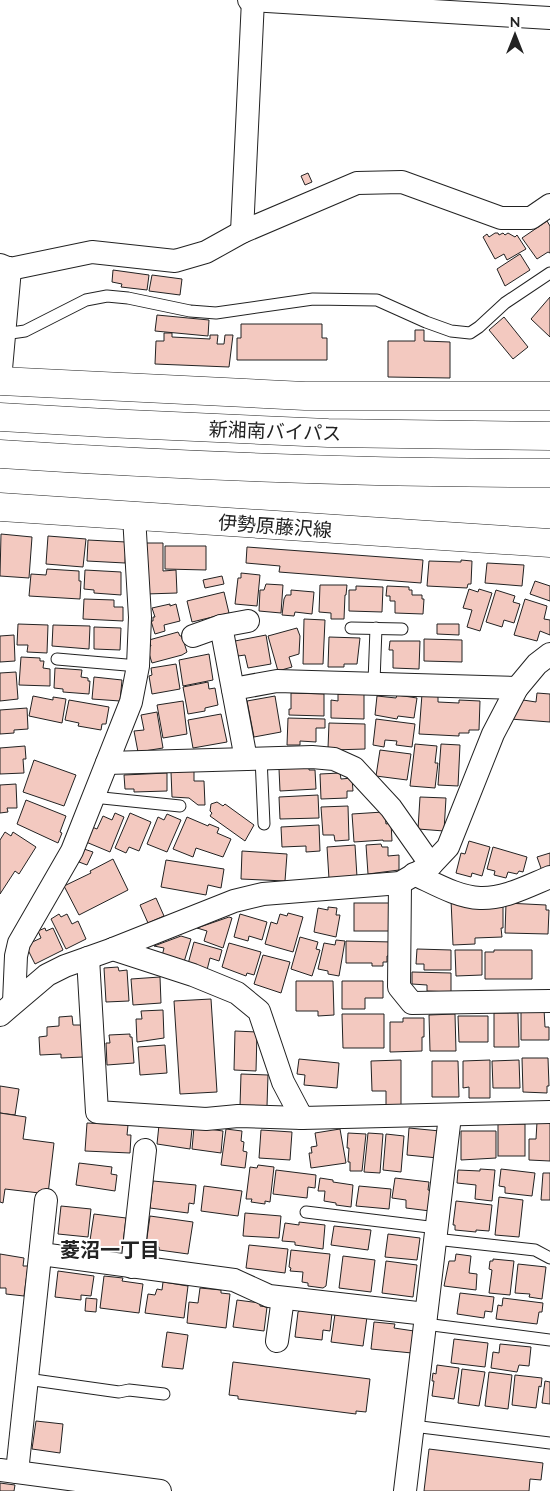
<svg xmlns="http://www.w3.org/2000/svg" width="550" height="1491" viewBox="0 0 550 1491" font-family="Mulish,'Noto Sans JP',sans-serif">
<style>
.building{fill:#f3c9c0;stroke:#222}
.lines{fill:none;stroke-linecap:round;stroke-linejoin:round}
.service-casing{stroke:#222;stroke-width:13}
.minor-casing{stroke:#222;stroke-width:24}
.tertiary-casing{stroke:#222;stroke-width:29}
.primary-casing{stroke:#222;stroke-width:29}
.motorway-casing{stroke:#222;stroke-width:29}
.service{stroke:#fff;stroke-width:11}
.minor{stroke:#fff;stroke-width:22}
.tertiary{stroke:#fff;stroke-width:28}
.primary{stroke:#fff;stroke-width:28}
.motorway{stroke:#fff;stroke-width:28}
.labels{text-anchor:middle;dominant-baseline:central;stroke-width:4;stroke-linejoin:round;paint-order:stroke}
.street-label{font-size:19px;fill:#222;stroke:#fff}
.neighbourhood-label{font-size:20px;font-weight:bold;fill:#222;stroke:#fff}
</style>
<rect width="100%" height="100%" fill="#fff"/>
<g class="building">
<path d="M 308,173 L 312,182 L 305,185 L 301,176 Z"/>
<path d="M 547,221 L 550,226 L 550,253 L 548,252 L 537,259 L 522,238 Z"/>
<path d="M 495,233 L 498,233 L 499,235 L 503,233 L 505,235 L 508,233 L 515,237 L 517,235 L 526,249 L 507,260 L 504,254 L 495,259 L 483,237 L 487,234 L 489,237 Z"/>
<path d="M 520,254 L 530,270 L 505,286 L 497,269 Z"/>
<path d="M 113,270 L 149,275 L 147,290 L 121,287 L 122,284 L 112,282 Z"/>
<path d="M 152,275 L 182,279 L 180,295 L 149,291 Z"/>
<path d="M 550,297 L 550,337 L 531,319 Z"/>
<path d="M 157,315 L 209,320 L 208,336 L 155,331 Z"/>
<path d="M 504,317 L 528,347 L 513,359 L 489,330 Z"/>
<path d="M 241,324 L 322,324 L 322,338 L 327,338 L 327,360 L 237,360 L 237,338 L 241,338 Z"/>
<path d="M 415,330 L 424,330 L 424,341 L 450,342 L 450,378 L 388,377 L 388,341 L 415,341 Z"/>
<path d="M 164,333 L 172,333 L 172,337 L 210,339 L 210,335 L 218,335 L 217,344 L 224,344 L 225,335 L 233,335 L 229,367 L 155,364 L 156,341 L 164,341 Z"/>
<path d="M 1,534 L 32,537 L 29,578 L 0,576 Z"/>
<path d="M 48,536 L 86,539 L 83,567 L 46,564 Z"/>
<path d="M 88,540 L 126,542 L 125,563 L 87,561 Z"/>
<path d="M 145,543 L 163,543 L 163,571 L 176,570 L 177,593 L 146,594 Z"/>
<path d="M 165,546 L 206,546 L 206,570 L 165,569 Z"/>
<path d="M 247,547 L 423,560 L 421,583 L 279,572 L 280,566 L 246,563 Z"/>
<path d="M 461,560 L 472,561 L 471,584 L 468,584 L 467,588 L 427,586 L 429,561 L 461,562 Z"/>
<path d="M 487,563 L 524,565 L 522,586 L 485,583 Z"/>
<path d="M 47,569 L 79,571 L 79,581 L 81,581 L 80,599 L 29,596 L 31,574 L 46,575 Z"/>
<path d="M 85,570 L 121,572 L 121,595 L 94,593 L 94,590 L 84,589 Z"/>
<path d="M 241,573 L 260,575 L 257,606 L 235,604 L 238,578 L 241,578 Z"/>
<path d="M 222,576 L 224,584 L 205,588 L 203,580 Z"/>
<path d="M 535,581 L 550,586 L 550,601 L 530,594 Z"/>
<path d="M 266,584 L 283,585 L 281,613 L 259,611 L 260,590 L 264,590 Z"/>
<path d="M 320,585 L 347,585 L 346,595 L 345,595 L 344,619 L 331,619 L 331,613 L 319,612 Z"/>
<path d="M 356,586 L 383,587 L 382,612 L 349,611 L 349,590 L 356,590 Z"/>
<path d="M 387,586 L 409,587 L 409,590 L 412,590 L 412,595 L 422,595 L 422,599 L 424,599 L 423,614 L 395,613 L 395,601 L 390,601 L 390,596 L 386,596 Z"/>
<path d="M 469,589 L 478,592 L 479,589 L 492,593 L 480,631 L 467,627 L 472,610 L 463,608 Z"/>
<path d="M 291,590 L 314,592 L 312,614 L 295,612 L 294,616 L 282,615 L 284,599 L 286,595 L 291,595 Z"/>
<path d="M 496,590 L 515,596 L 513,602 L 520,604 L 514,623 L 504,620 L 502,627 L 486,622 Z"/>
<path d="M 224,592 L 229,613 L 192,622 L 187,601 Z"/>
<path d="M 84,599 L 114,600 L 114,607 L 123,607 L 123,621 L 83,619 Z"/>
<path d="M 525,599 L 547,606 L 544,619 L 550,620 L 550,635 L 540,631 L 537,641 L 514,635 Z"/>
<path d="M 170,604 L 170,606 L 176,604 L 180,621 L 164,625 L 165,631 L 155,634 L 151,621 L 153,621 L 153,617 L 155,617 L 152,608 Z"/>
<path d="M 304,619 L 325,620 L 323,664 L 303,664 Z"/>
<path d="M 18,624 L 48,625 L 47,653 L 27,652 L 28,645 L 17,645 Z"/>
<path d="M 437,624 L 459,624 L 459,635 L 437,634 Z"/>
<path d="M 53,625 L 90,626 L 89,649 L 52,646 Z"/>
<path d="M 94,627 L 121,628 L 120,650 L 94,649 Z"/>
<path d="M 297,628 L 300,636 L 299,654 L 289,657 L 292,667 L 278,671 L 268,636 Z"/>
<path d="M 178,632 L 180,636 L 182,636 L 187,652 L 182,655 L 152,663 L 147,647 L 151,646 L 149,640 Z"/>
<path d="M 14,635 L 15,661 L 0,662 L 0,636 Z"/>
<path d="M 266,635 L 271,664 L 248,668 L 245,655 L 238,656 L 235,641 Z"/>
<path d="M 329,637 L 360,638 L 357,664 L 344,664 L 344,667 L 328,667 Z"/>
<path d="M 424,639 L 462,640 L 462,662 L 424,661 Z"/>
<path d="M 390,641 L 420,641 L 419,669 L 393,668 L 393,650 L 389,650 Z"/>
<path d="M 209,654 L 213,680 L 183,686 L 179,660 Z"/>
<path d="M 21,657 L 40,658 L 40,661 L 44,661 L 43,668 L 50,669 L 50,686 L 19,685 Z"/>
<path d="M 176,664 L 180,689 L 152,694 L 149,676 L 152,675 L 151,668 Z"/>
<path d="M 55,668 L 82,670 L 81,677 L 88,678 L 88,681 L 90,681 L 89,694 L 63,692 L 63,689 L 54,688 Z"/>
<path d="M 16,672 L 18,699 L 0,701 L 0,673 Z"/>
<path d="M 94,677 L 122,680 L 120,701 L 92,699 Z"/>
<path d="M 208,682 L 209,689 L 215,688 L 218,705 L 205,708 L 205,711 L 188,714 L 183,687 Z"/>
<path d="M 345,691 L 364,691 L 364,719 L 331,718 L 331,700 L 338,701 L 338,694 L 345,694 Z"/>
<path d="M 291,693 L 324,694 L 324,716 L 289,715 L 289,709 L 291,709 Z"/>
<path d="M 537,693 L 550,694 L 550,722 L 510,719 L 523,700 L 536,702 Z"/>
<path d="M 422,694 L 438,695 L 438,702 L 459,703 L 459,700 L 480,701 L 479,730 L 469,730 L 469,733 L 459,733 L 459,736 L 419,734 Z"/>
<path d="M 397,695 L 417,698 L 414,718 L 398,716 L 397,719 L 375,715 L 377,696 L 396,698 Z"/>
<path d="M 33,696 L 53,700 L 53,697 L 66,699 L 62,723 L 29,716 Z"/>
<path d="M 275,696 L 281,732 L 254,737 L 247,701 Z"/>
<path d="M 69,700 L 109,707 L 106,724 L 102,724 L 101,730 L 78,726 L 79,723 L 65,720 Z"/>
<path d="M 183,701 L 187,734 L 163,738 L 157,705 Z"/>
<path d="M 27,708 L 28,729 L 14,730 L 14,733 L 0,734 L 0,710 Z"/>
<path d="M 157,712 L 163,748 L 138,752 L 134,731 L 144,730 L 141,715 Z"/>
<path d="M 221,714 L 227,742 L 193,748 L 188,720 Z"/>
<path d="M 288,718 L 325,719 L 325,728 L 316,728 L 316,742 L 300,741 L 300,745 L 287,745 Z"/>
<path d="M 376,719 L 415,724 L 412,747 L 396,745 L 397,741 L 385,740 L 384,747 L 373,745 Z"/>
<path d="M 329,723 L 365,724 L 365,749 L 332,750 L 328,748 Z"/>
<path d="M 415,744 L 437,746 L 435,763 L 438,763 L 435,788 L 410,786 Z"/>
<path d="M 441,744 L 460,745 L 458,786 L 438,785 Z"/>
<path d="M 25,746 L 26,759 L 23,759 L 24,773 L 0,774 L 0,748 Z"/>
<path d="M 380,750 L 411,754 L 407,780 L 376,776 Z"/>
<path d="M 34,760 L 76,775 L 64,806 L 23,792 Z"/>
<path d="M 309,767 L 309,770 L 315,770 L 316,789 L 280,791 L 279,769 Z"/>
<path d="M 194,771 L 194,781 L 204,781 L 205,805 L 198,805 L 189,798 L 172,797 L 171,772 Z"/>
<path d="M 167,773 L 167,791 L 134,792 L 134,789 L 125,789 L 124,775 Z"/>
<path d="M 340,773 L 341,779 L 352,778 L 353,791 L 347,791 L 347,798 L 321,799 L 320,774 Z"/>
<path d="M 16,784 L 17,808 L 7,808 L 8,812 L 0,813 L 0,785 Z"/>
<path d="M 318,795 L 319,818 L 280,819 L 279,797 Z"/>
<path d="M 420,797 L 446,798 L 444,831 L 418,829 Z"/>
<path d="M 26,800 L 66,816 L 60,832 L 62,833 L 58,843 L 17,824 Z"/>
<path d="M 217,802 L 223,806 L 225,804 L 254,825 L 245,841 L 210,816 L 212,813 L 210,811 L 211,804 Z"/>
<path d="M 348,806 L 349,840 L 335,841 L 334,835 L 323,835 L 321,807 Z"/>
<path d="M 383,812 L 385,815 L 386,824 L 391,823 L 392,841 L 383,841 L 383,840 L 354,842 L 352,814 Z"/>
<path d="M 115,813 L 124,817 L 110,852 L 86,842 L 92,827 L 97,829 L 103,816 L 112,820 Z"/>
<path d="M 130,813 L 151,822 L 139,851 L 129,847 L 126,853 L 115,848 Z"/>
<path d="M 167,814 L 181,820 L 167,852 L 147,844 L 158,817 L 164,820 Z"/>
<path d="M 187,817 L 208,826 L 209,824 L 219,828 L 217,833 L 231,839 L 223,857 L 196,848 L 193,857 L 173,849 Z"/>
<path d="M 319,825 L 320,851 L 306,852 L 306,846 L 282,847 L 281,827 Z"/>
<path d="M 5,832 L 11,836 L 13,832 L 36,847 L 19,874 L 15,871 L 0,894 L 0,840 Z"/>
<path d="M 469,841 L 490,847 L 482,876 L 472,873 L 471,877 L 456,873 L 461,853 L 465,854 Z"/>
<path d="M 381,844 L 382,847 L 388,847 L 388,856 L 399,855 L 399,870 L 368,874 L 366,845 Z"/>
<path d="M 355,845 L 357,877 L 329,879 L 327,847 Z"/>
<path d="M 493,847 L 527,857 L 523,872 L 519,871 L 517,874 L 508,872 L 506,878 L 494,875 L 495,871 L 487,869 Z"/>
<path d="M 84,849 L 93,852 L 87,865 L 79,862 Z"/>
<path d="M 242,851 L 287,854 L 285,881 L 241,879 Z"/>
<path d="M 550,853 L 550,868 L 542,871 L 537,857 Z"/>
<path d="M 113,859 L 128,890 L 79,915 L 64,886 L 91,873 L 90,871 Z"/>
<path d="M 166,860 L 224,869 L 221,888 L 208,885 L 206,895 L 161,887 Z"/>
<path d="M 156,898 L 164,916 L 148,923 L 140,905 Z"/>
<path d="M 451,900 L 503,906 L 503,928 L 501,928 L 502,937 L 475,938 L 475,944 L 453,945 Z"/>
<rect x="354" y="903" width="36" height="28"/>
<path d="M 506,903 L 546,905 L 546,910 L 549,910 L 548,934 L 505,933 Z"/>
<path d="M 328,907 L 337,908 L 336,915 L 340,915 L 336,937 L 314,932 L 318,908 L 328,910 Z"/>
<path d="M 288,913 L 303,917 L 293,952 L 265,944 L 271,922 L 277,924 L 280,914 L 287,916 Z"/>
<path d="M 59,914 L 61,917 L 67,914 L 72,924 L 78,921 L 86,939 L 66,949 L 51,919 Z"/>
<path d="M 240,914 L 267,922 L 262,940 L 249,936 L 248,941 L 234,937 Z"/>
<path d="M 229,917 L 232,918 L 223,948 L 204,941 L 207,931 L 197,928 Z"/>
<path d="M 45,928 L 46,931 L 53,928 L 63,950 L 35,964 L 27,948 L 30,947 L 28,944 L 41,938 L 38,931 Z"/>
<path d="M 181,936 L 191,939 L 184,962 L 162,956 L 164,948 L 154,946 Z"/>
<path d="M 300,937 L 318,942 L 316,949 L 320,950 L 312,976 L 291,969 Z"/>
<path d="M 336,940 L 345,941 L 339,976 L 328,974 L 328,971 L 318,969 L 324,943 L 335,945 Z"/>
<path d="M 346,941 L 393,942 L 393,956 L 387,956 L 387,962 L 383,962 L 383,966 L 372,966 L 372,963 L 346,963 Z"/>
<path d="M 194,942 L 222,950 L 219,961 L 210,958 L 207,970 L 188,964 Z"/>
<path d="M 229,943 L 261,952 L 254,975 L 247,973 L 246,976 L 222,967 Z"/>
<path d="M 417,949 L 451,950 L 451,970 L 424,970 L 424,964 L 416,964 Z"/>
<path d="M 455,950 L 482,950 L 482,975 L 456,976 Z"/>
<path d="M 494,950 L 532,950 L 532,979 L 485,979 L 485,952 L 494,952 Z"/>
<path d="M 263,955 L 290,962 L 281,993 L 254,984 Z"/>
<path d="M 118,967 L 119,971 L 127,970 L 129,1001 L 106,1002 L 104,968 Z"/>
<path d="M 412,972 L 451,973 L 451,992 L 427,991 L 427,985 L 412,984 Z"/>
<path d="M 160,977 L 161,1003 L 133,1005 L 131,979 Z"/>
<path d="M 296,981 L 333,981 L 334,1015 L 318,1016 L 318,1011 L 296,1011 Z"/>
<path d="M 342,981 L 383,981 L 383,998 L 365,998 L 365,1009 L 342,1009 Z"/>
<path d="M 211,999 L 217,1092 L 180,1094 L 174,1001 Z"/>
<path d="M 521,1009 L 544,1009 L 545,1027 L 549,1027 L 549,1040 L 521,1040 Z"/>
<path d="M 163,1010 L 164,1038 L 137,1042 L 136,1019 L 142,1019 L 141,1011 Z"/>
<path d="M 494,1013 L 518,1013 L 519,1047 L 494,1047 Z"/>
<path d="M 342,1014 L 384,1014 L 384,1048 L 343,1048 Z"/>
<path d="M 455,1014 L 456,1051 L 430,1051 L 429,1015 Z"/>
<path d="M 72,1016 L 73,1025 L 82,1025 L 83,1057 L 61,1058 L 61,1054 L 40,1055 L 39,1037 L 47,1036 L 47,1027 L 59,1026 L 59,1017 Z"/>
<path d="M 458,1016 L 488,1016 L 488,1042 L 459,1042 Z"/>
<path d="M 403,1018 L 424,1018 L 424,1037 L 422,1037 L 422,1051 L 390,1052 L 390,1022 L 403,1022 Z"/>
<path d="M 235,1031 L 257,1032 L 256,1071 L 234,1070 Z"/>
<path d="M 130,1034 L 130,1037 L 132,1037 L 134,1063 L 107,1065 L 106,1043 L 110,1043 L 109,1035 Z"/>
<path d="M 165,1045 L 167,1073 L 140,1075 L 138,1047 Z"/>
<path d="M 522,1058 L 548,1058 L 549,1086 L 547,1086 L 547,1093 L 523,1092 Z"/>
<path d="M 299,1059 L 339,1063 L 337,1088 L 304,1085 L 305,1075 L 297,1074 Z"/>
<path d="M 401,1060 L 401,1110 L 386,1110 L 386,1091 L 372,1091 L 371,1061 Z"/>
<path d="M 490,1060 L 490,1098 L 469,1098 L 469,1087 L 463,1088 L 463,1061 Z"/>
<path d="M 519,1060 L 520,1088 L 493,1088 L 492,1061 Z"/>
<path d="M 432,1061 L 458,1061 L 459,1097 L 432,1097 Z"/>
<path d="M 241,1074 L 268,1075 L 267,1106 L 240,1106 Z"/>
<path d="M 0,1086 L 19,1089 L 15,1115 L 0,1113 Z"/>
<path d="M 0,1113 L 26,1117 L 23,1139 L 54,1143 L 48,1194 L 5,1189 L 3,1203 L 0,1202 Z"/>
<path d="M 537,1122 L 550,1122 L 550,1161 L 529,1160 L 529,1139 L 536,1139 Z"/>
<path d="M 87,1123 L 128,1125 L 127,1135 L 131,1135 L 130,1153 L 85,1151 Z"/>
<rect x="498" y="1124" width="27" height="32"/>
<path d="M 159,1125 L 192,1129 L 190,1149 L 157,1144 Z"/>
<path d="M 194,1127 L 223,1131 L 221,1153 L 192,1149 Z"/>
<path d="M 409,1128 L 440,1131 L 438,1158 L 407,1155 Z"/>
<path d="M 226,1129 L 242,1131 L 241,1141 L 244,1142 L 243,1151 L 247,1152 L 245,1168 L 221,1165 Z"/>
<path d="M 340,1129 L 346,1163 L 311,1168 L 309,1153 L 312,1153 L 311,1147 L 317,1146 L 315,1133 Z"/>
<path d="M 261,1130 L 292,1132 L 290,1160 L 259,1158 Z"/>
<path d="M 461,1131 L 496,1131 L 496,1158 L 461,1160 Z"/>
<path d="M 348,1133 L 366,1134 L 362,1171 L 350,1171 L 350,1162 L 348,1162 L 349,1148 L 347,1148 Z"/>
<path d="M 368,1133 L 383,1134 L 380,1173 L 364,1172 Z"/>
<path d="M 386,1134 L 404,1136 L 401,1172 L 383,1170 Z"/>
<path d="M 79,1163 L 112,1167 L 111,1174 L 117,1175 L 115,1191 L 76,1185 Z"/>
<path d="M 258,1165 L 274,1167 L 270,1202 L 265,1201 L 265,1204 L 251,1202 L 252,1199 L 246,1199 L 250,1167 L 257,1168 Z"/>
<path d="M 480,1169 L 495,1170 L 492,1201 L 475,1199 L 476,1185 L 457,1183 L 458,1170 L 480,1171 Z"/>
<path d="M 501,1169 L 535,1173 L 532,1196 L 505,1193 L 505,1187 L 499,1186 Z"/>
<path d="M 276,1170 L 316,1175 L 315,1188 L 308,1187 L 307,1198 L 273,1194 Z"/>
<path d="M 543,1173 L 550,1173 L 550,1200 L 541,1200 Z"/>
<path d="M 320,1178 L 333,1180 L 333,1182 L 353,1185 L 351,1207 L 336,1205 L 336,1203 L 324,1201 L 325,1191 L 318,1191 Z"/>
<path d="M 395,1178 L 429,1182 L 428,1190 L 432,1191 L 430,1211 L 406,1208 L 406,1200 L 392,1198 Z"/>
<path d="M 153,1181 L 196,1185 L 194,1204 L 189,1203 L 188,1213 L 150,1208 Z"/>
<path d="M 204,1186 L 242,1191 L 238,1216 L 201,1211 Z"/>
<path d="M 359,1186 L 391,1189 L 389,1209 L 356,1206 Z"/>
<path d="M 499,1197 L 523,1200 L 519,1237 L 495,1235 Z"/>
<path d="M 456,1201 L 492,1205 L 489,1231 L 476,1230 L 476,1232 L 455,1230 L 455,1225 L 453,1225 Z"/>
<path d="M 61,1206 L 91,1209 L 88,1237 L 58,1234 Z"/>
<path d="M 245,1213 L 281,1216 L 279,1238 L 243,1236 Z"/>
<path d="M 94,1214 L 126,1218 L 122,1251 L 89,1247 Z"/>
<path d="M 150,1216 L 193,1222 L 188,1254 L 159,1250 L 159,1247 L 146,1245 Z"/>
<path d="M 299,1222 L 325,1225 L 323,1249 L 295,1245 L 295,1242 L 282,1241 L 285,1223 L 299,1225 Z"/>
<path d="M 334,1226 L 371,1230 L 368,1250 L 331,1245 Z"/>
<path d="M 388,1234 L 420,1238 L 417,1260 L 385,1257 Z"/>
<path d="M 249,1245 L 288,1249 L 285,1273 L 246,1268 Z"/>
<path d="M 291,1250 L 330,1254 L 326,1286 L 323,1288 L 308,1286 L 308,1283 L 302,1282 L 303,1272 L 290,1271 L 291,1268 L 289,1267 Z"/>
<path d="M 0,1254 L 24,1258 L 23,1266 L 28,1266 L 24,1296 L 6,1294 L 6,1288 L 0,1288 Z"/>
<path d="M 456,1254 L 471,1256 L 469,1273 L 477,1274 L 476,1290 L 444,1286 L 449,1261 L 455,1261 Z"/>
<path d="M 343,1256 L 375,1260 L 371,1292 L 339,1288 Z"/>
<path d="M 493,1259 L 514,1261 L 510,1295 L 489,1293 L 492,1270 L 489,1269 L 490,1261 L 493,1261 Z"/>
<path d="M 386,1261 L 417,1265 L 413,1297 L 382,1293 Z"/>
<path d="M 518,1264 L 546,1267 L 542,1299 L 529,1297 L 530,1294 L 515,1293 Z"/>
<path d="M 58,1271 L 94,1276 L 91,1296 L 81,1295 L 81,1300 L 55,1297 Z"/>
<path d="M 104,1276 L 123,1278 L 122,1281 L 143,1284 L 139,1313 L 100,1308 Z"/>
<path d="M 163,1282 L 188,1286 L 184,1318 L 145,1313 L 148,1294 L 155,1295 L 157,1289 L 162,1290 Z"/>
<path d="M 200,1288 L 221,1290 L 221,1293 L 230,1294 L 226,1328 L 187,1323 L 189,1302 L 198,1303 Z"/>
<path d="M 460,1293 L 494,1297 L 492,1312 L 485,1311 L 484,1318 L 457,1314 Z"/>
<path d="M 86,1298 L 97,1299 L 96,1312 L 85,1311 Z"/>
<path d="M 503,1298 L 543,1303 L 542,1312 L 539,1312 L 537,1324 L 496,1319 L 498,1305 L 502,1306 Z"/>
<path d="M 237,1300 L 260,1303 L 260,1306 L 267,1307 L 264,1331 L 233,1327 Z"/>
<path d="M 301,1310 L 332,1313 L 330,1331 L 323,1330 L 322,1340 L 295,1337 L 298,1312 Z"/>
<path d="M 335,1314 L 367,1317 L 363,1346 L 331,1342 Z"/>
<path d="M 374,1322 L 395,1324 L 394,1328 L 414,1331 L 412,1353 L 371,1349 Z"/>
<path d="M 167,1332 L 188,1335 L 183,1369 L 162,1367 Z"/>
<path d="M 454,1339 L 488,1343 L 485,1367 L 451,1363 Z"/>
<path d="M 500,1344 L 531,1347 L 529,1366 L 519,1365 L 517,1372 L 491,1368 L 493,1352 L 499,1353 Z"/>
<path d="M 233,1362 L 370,1379 L 366,1412 L 356,1411 L 356,1414 L 238,1399 L 238,1396 L 229,1395 Z"/>
<path d="M 437,1365 L 459,1368 L 454,1399 L 432,1396 L 434,1381 L 432,1381 L 433,1373 L 436,1374 Z"/>
<path d="M 462,1369 L 485,1372 L 479,1406 L 458,1403 Z"/>
<path d="M 489,1372 L 512,1375 L 508,1409 L 485,1406 Z"/>
<path d="M 515,1375 L 542,1378 L 541,1387 L 539,1386 L 536,1408 L 512,1405 Z"/>
<path d="M 545,1381 L 550,1382 L 550,1404 L 542,1403 Z"/>
<path d="M 36,1421 L 63,1424 L 60,1453 L 32,1449 Z"/>
<path d="M 429,1449 L 543,1463 L 541,1480 L 530,1479 L 529,1491 L 424,1491 Z"/>
<path d="M 0,1483 L 15,1485 L 14,1491 L 0,1491 Z"/>
</g>
<g class="lines">
<g class="service-casing">
<g id="service">
<path d="M 4,334 L 25,331 L 86,300 L 107,296 L 128,298 L 190,311 L 216,313 L 313,299 L 377,300 L 426,322 L 451,331 L 470,333 L 479,327 L 505,303 L 550,273"/>
<path d="M 351,628 L 402,629"/>
<path d="M 57,659 L 138,666"/>
<path d="M 374,682 L 376,628"/>
<path d="M 261,758 L 264,824"/>
<path d="M 93,797 L 180,806"/>
<path d="M 306,1212 L 437,1228"/>
<path d="M 435,1239 L 535,1250 L 550,1258"/>
<path d="M 425,1324 L 550,1340"/>
<path d="M 27,1379 L 119,1392 L 129,1390 L 164,1394"/>
<path d="M 413,1426 L 550,1443"/>
</g>
</g>
<g class="minor-casing">
<g id="minor">
<path d="M 249,0 L 550,18"/>
<path d="M 242,232 L 253,0"/>
<path d="M 0,265 L 10,269 L 92,252 L 175,261 L 206,252 L 242,232 L 357,183 L 402,182 L 501,218 L 531,218 L 550,205"/>
<path d="M 0,380 L 10,269"/>
<path d="M 193,636 L 221,626"/>
<path d="M 233,689 L 277,681 L 517,688"/>
<path d="M 246,759 L 221,626 L 248,621"/>
<path d="M 107,763 L 312,757 L 334,759 L 354,768 L 391,808 L 431,865"/>
<path d="M 414,874 C 434,883 457,897 480,898 C 504,899 528,886 550,877"/>
<path d="M 400,883 L 399,987 L 412,1003 L 550,1001"/>
<path d="M 113,949 L 193,975 L 237,993 L 259,1011 L 283,1082 L 302,1118 L 550,1112"/>
<path d="M 88,958 L 97,1112 L 206,1119 L 238,1116 L 302,1118"/>
<path d="M 14,1002 L 16,956 L 19,943 L 72,851 L 131,702 L 138,666 L 140,617 L 134,516"/>
<path d="M 0,1015 L 47,975 L 65,966 L 113,949 L 234,901 L 263,894 L 400,883 L 431,865 L 448,847 L 493,734 L 517,688 L 537,664 L 550,654"/>
<path d="M 41,1254 L 234,1280 L 269,1296 L 426,1314"/>
<path d="M 132,1267 L 145,1150"/>
<path d="M 277,1341 L 283,1298"/>
<path d="M 0,1470 L 160,1491"/>
<path d="M 17,1472 L 46,1200"/>
<path d="M 405,1491 L 450,1116"/>
</g>
</g>
<g class="tertiary-casing">
<path id="tertiary" d="M 0,381 L 305,396 L 550,396"/>
</g>
<g class="primary-casing">
<path id="primary" d="M 0,507 L 550,543"/>
</g>
<g class="motorway-casing">
<g id="motorway">
<path d="M 0,417 L 106,423 L 328,433 L 550,436"/>
<path d="M 0,454 C 183,466 366,473 550,473"/>
</g>
</g>
<use href="#service" class="service"/>
<use href="#minor" class="minor"/>
<use href="#tertiary" class="tertiary"/>
<use href="#primary" class="primary"/>
<use href="#motorway" class="motorway"/>
</g>
<g class="labels">
<g class="street-label">
<text transform="translate(275 431) rotate(2)">新湘南バイパス</text>
<text transform="translate(275 526) rotate(4)">伊勢原藤沢線</text>
</g>
<g class="neighbourhood-label">
<text x="110" y="1249">菱沼一丁目</text>
</g>
</g>
<g transform="translate(515 35)" stroke="#ffffff" stroke-width="4" paint-order="stroke">
<path d="M0-4L9 19L0 12L-9 19Z" fill="#222222"/>
<text y="-8" font-size="14" font-weight="bold" text-anchor="middle" fill="#222222">N</text>
</g>
</svg>
